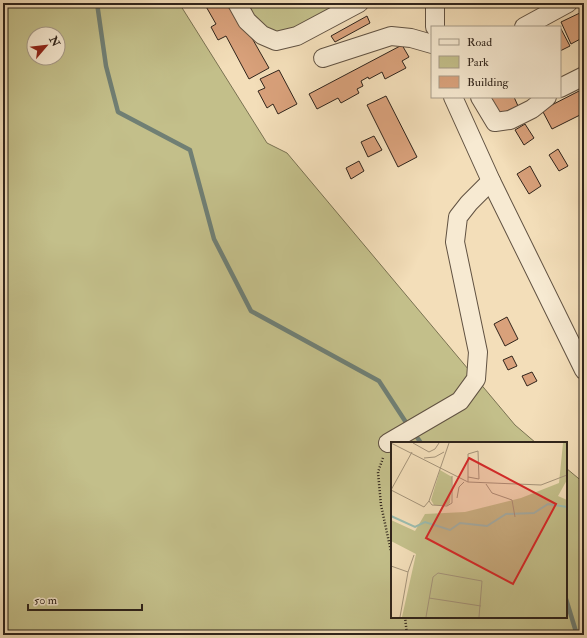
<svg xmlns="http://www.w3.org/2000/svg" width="587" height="638" viewBox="0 0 587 638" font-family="'IM FELL Double Pica',serif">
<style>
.green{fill:#c3bf8a;stroke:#7a7252;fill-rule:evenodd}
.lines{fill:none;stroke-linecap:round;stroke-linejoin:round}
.stream{stroke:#707f74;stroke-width:4.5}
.building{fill:#d9a17b;stroke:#30241b}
.minor-casing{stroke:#615242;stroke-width:20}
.path{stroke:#30241b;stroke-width:2.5;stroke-dasharray:1 2;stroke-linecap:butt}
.minor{stroke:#f7ead2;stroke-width:18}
.inset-river{fill:none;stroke:#9bbcaf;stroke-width:2}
.inset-road{fill:none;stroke:#a5947a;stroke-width:1}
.view{fill:#d62828;fill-opacity:0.15;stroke:#d62828;stroke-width:2}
.inset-edge{fill:none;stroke:#30241b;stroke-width:2}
</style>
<rect width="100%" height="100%" fill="#f3deb9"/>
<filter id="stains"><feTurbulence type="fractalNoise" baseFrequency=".005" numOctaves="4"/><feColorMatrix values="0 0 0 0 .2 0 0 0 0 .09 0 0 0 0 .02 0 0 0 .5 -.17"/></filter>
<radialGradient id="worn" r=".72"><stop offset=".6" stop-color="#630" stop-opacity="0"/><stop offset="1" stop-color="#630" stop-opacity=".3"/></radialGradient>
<g class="green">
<path d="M 3,3 L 179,3 L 267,143 L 287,153 L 515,425 L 536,443 L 392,443 L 392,617 L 566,617 L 566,468 L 584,483 L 584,635 L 3,635 ZM 34,34 L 58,34 L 58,58 L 34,58 Z"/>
<path d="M 243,3 L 348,3 L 293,31 L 271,34 L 254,24 Z"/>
</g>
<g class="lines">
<g class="stream">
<path d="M 97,3 L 106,66 L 118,112 L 190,150 L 214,239 L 251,311 L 379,381 L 409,427"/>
<path d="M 414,433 L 421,443"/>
<path d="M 566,599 L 577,635"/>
</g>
</g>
<g class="building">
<path d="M 204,3 L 232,3 L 269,68 L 249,79 L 226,36 L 218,40 L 211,27 L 216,24 Z"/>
<path d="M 584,11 L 584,37 L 571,44 L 561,22 Z"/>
<path d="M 367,16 L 370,23 L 335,42 L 331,36 Z"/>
<path d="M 560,27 L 570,46 L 560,51 Z"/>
<path d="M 402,45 L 409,57 L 402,61 L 406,68 L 385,79 L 382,72 L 369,79 L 368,77 L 361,81 L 363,86 L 357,89 L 359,93 L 341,103 L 338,98 L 317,109 L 309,94 Z"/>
<path d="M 279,70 L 297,104 L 278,114 L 273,104 L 267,108 L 258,91 L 265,88 L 260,79 Z"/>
<path d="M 581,90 L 584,97 L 584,113 L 552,129 L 542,110 Z"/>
<path d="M 386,96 L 417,157 L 398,167 L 367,105 Z"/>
<path d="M 488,97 L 514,97 L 518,106 L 496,116 Z"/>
<path d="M 525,124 L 534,138 L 524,145 L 515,130 Z"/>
<path d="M 374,136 L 382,150 L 368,157 L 361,142 Z"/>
<path d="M 558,149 L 568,166 L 559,171 L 549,155 Z"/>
<path d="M 359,161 L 364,171 L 351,179 L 346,168 Z"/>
<path d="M 530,166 L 541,186 L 529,194 L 517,174 Z"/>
<path d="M 507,317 L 518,339 L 505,346 L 494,324 Z"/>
<path d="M 512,356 L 517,366 L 508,370 L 503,360 Z"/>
<path d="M 532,372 L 537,381 L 527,386 L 522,376 Z"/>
</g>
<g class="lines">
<g class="minor-casing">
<g id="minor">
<path d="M 237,3 L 247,21 L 262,35 L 276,41 L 297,36 L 359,3"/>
<path d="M 435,3 L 435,27"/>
<path d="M 524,27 L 568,3"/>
<path d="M 323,58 L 391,36 L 411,38 L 432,44"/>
<path d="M 560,88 L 584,76"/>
<path d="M 453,97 L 491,181 L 584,370"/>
<path d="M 480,97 L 495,122 L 510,120 L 532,109 L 547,97"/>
<path d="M 388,443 L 460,401 L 476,379 L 478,352 L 455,242 L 458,217 L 469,203 L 491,181"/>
</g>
</g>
<g class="path">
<path d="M 383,458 L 378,472 L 381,505 L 392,556"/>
<path d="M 405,617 L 407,635"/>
</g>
<use href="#minor" class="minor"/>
</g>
<g transform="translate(391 442)">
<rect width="176" height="176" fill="#f3deb9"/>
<path d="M 172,1 L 176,1 L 176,38 L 167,54 L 176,58 L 176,175 L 11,175 L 25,112 L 0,99 L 0,78 L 24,89 L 34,72 L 74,70 L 130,56 L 168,41 ZM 49,28 L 61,35 L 59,61 L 57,63 L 43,63 L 40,58 Z" fill="#c3bf8a"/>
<path class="inset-river" d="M 0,74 L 24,85 L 34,80 L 59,88 L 69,81 L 96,84 L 115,72 L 143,71 L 157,62 L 176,65"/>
<path class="inset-road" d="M 0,1 L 77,40 L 150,43 L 176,33M 22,1 L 38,10 L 44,7 L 48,1M 58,1 L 38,59 L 41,63 L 56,64 L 61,61 L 61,34M 21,10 L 0,48 L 33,65 L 38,59M 33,16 L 44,15 L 53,10M 77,40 L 77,12 L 87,9 L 88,37 L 77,35M 95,42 L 101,51 L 121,58 L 124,75M 66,56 L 68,45 L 73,40M 0,124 L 17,130M 38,156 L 90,164M 9,175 L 17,130 L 23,113M 35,175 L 42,135 L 47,131 L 91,139 L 88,175"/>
<path class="view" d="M 78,16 L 165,62 L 122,142 L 35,96 Z"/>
<rect width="176" height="176" class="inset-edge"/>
</g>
<rect width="587" height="638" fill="none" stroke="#f3deb9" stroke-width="16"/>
<rect x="4" y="4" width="579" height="630" fill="none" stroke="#30241b" stroke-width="2"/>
<rect x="8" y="8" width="571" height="622" fill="none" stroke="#30241b"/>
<rect x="431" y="26" width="130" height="72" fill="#f7ead2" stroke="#a79b89"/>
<rect x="439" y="39" width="20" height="6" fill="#f7ead2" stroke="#a79b89"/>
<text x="467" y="46" font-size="12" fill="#30241b">Road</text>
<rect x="439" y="56" width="20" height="12" fill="#c3bf8a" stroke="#a79b89"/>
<text x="467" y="66" font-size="12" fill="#30241b">Park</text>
<rect x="439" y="76" width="20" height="12" fill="#d9a17b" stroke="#a79b89"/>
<text x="467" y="86" font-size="12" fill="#30241b">Building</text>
<g transform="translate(46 46) rotate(62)"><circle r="19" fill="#f7ead2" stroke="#a79b89"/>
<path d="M0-3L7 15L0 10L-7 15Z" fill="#8f2418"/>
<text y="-6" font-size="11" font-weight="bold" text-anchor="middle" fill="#30241b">N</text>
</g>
<path d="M28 604v6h114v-6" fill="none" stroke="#30241b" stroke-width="2"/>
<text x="34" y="604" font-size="12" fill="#30241b" stroke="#f7ead2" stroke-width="3" paint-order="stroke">50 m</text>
<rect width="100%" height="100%" filter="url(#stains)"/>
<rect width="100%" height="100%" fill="url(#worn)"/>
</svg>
